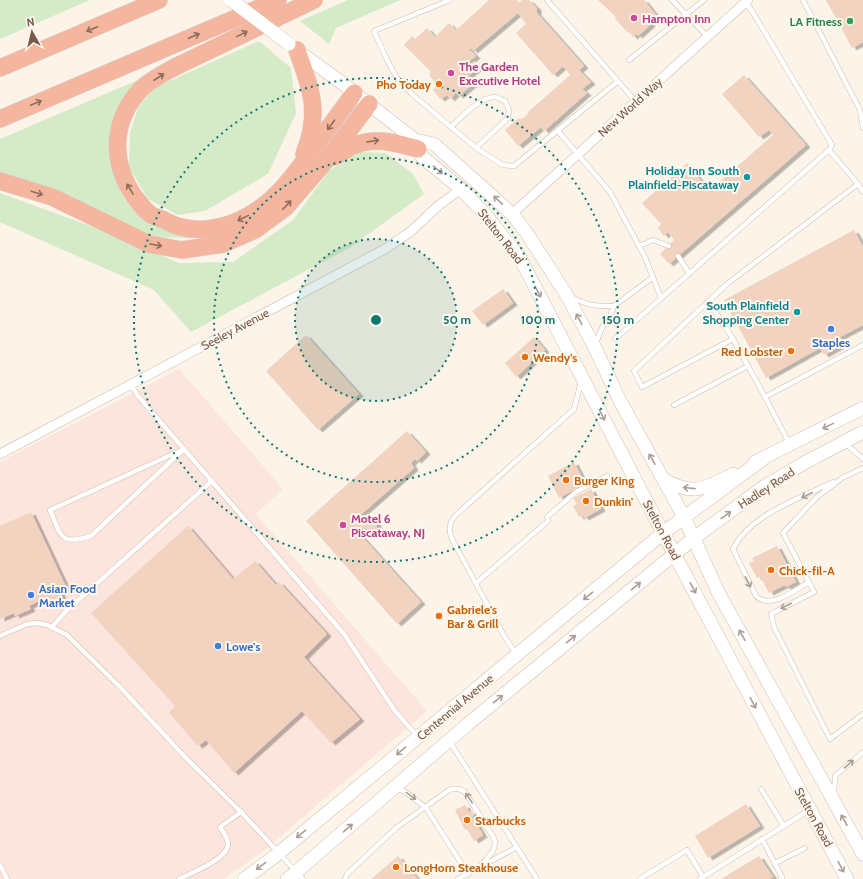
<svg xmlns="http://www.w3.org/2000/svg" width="863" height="879" viewBox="0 0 863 879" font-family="Cabin,sans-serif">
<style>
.commercial{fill:#fce5dc}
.green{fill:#d5eac6}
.building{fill:#f1d3c0;filter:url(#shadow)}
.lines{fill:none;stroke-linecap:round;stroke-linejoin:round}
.service-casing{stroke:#cebcae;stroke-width:5.5}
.minor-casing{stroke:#cebcae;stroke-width:10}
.secondary-casing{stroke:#d3beae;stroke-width:14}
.motorway-casing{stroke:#d9d1cd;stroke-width:18}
.service{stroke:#fff;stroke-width:4.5}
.minor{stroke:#fff;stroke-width:9}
.secondary{stroke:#fff;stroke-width:13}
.motorway{stroke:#f5b6a0;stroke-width:17}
.secondary-bridge-casing{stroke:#d3beae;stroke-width:14;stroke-linecap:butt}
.secondary-bridge{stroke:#fff;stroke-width:13}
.oneway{stroke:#8f6d5d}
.oneway2{stroke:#ad9d94}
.ring{fill:none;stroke:#0f766e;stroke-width:2;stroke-dasharray:2 4}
.hotel-dot{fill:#d1479c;stroke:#fff8ee;stroke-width:1.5}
.leisure-dot{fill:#2e9e5b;stroke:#fff8ee;stroke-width:1.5}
.food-dot{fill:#e8710a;stroke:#fff8ee;stroke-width:1.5}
.culture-dot{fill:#0f9aa8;stroke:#fff8ee;stroke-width:1.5}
.shop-dot{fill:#3f7fe0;stroke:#fff8ee;stroke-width:1.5}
.labels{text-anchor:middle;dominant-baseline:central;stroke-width:4;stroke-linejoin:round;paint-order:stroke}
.hotel-label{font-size:12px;font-weight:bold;fill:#b23c85;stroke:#fff8ee;text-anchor:start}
.leisure-label{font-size:12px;font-weight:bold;fill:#27864d;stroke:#fff8ee;text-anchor:end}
.food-label{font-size:12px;font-weight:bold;fill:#c56008;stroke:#fff8ee;text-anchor:start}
.street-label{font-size:12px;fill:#765b4c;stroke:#fff8ee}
.culture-label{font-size:12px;font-weight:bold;fill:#0d838f;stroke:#fff8ee;text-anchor:end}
.shop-label{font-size:12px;font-weight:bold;fill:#366cbe;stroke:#fff8ee;text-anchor:start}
.centre{fill:#0f766e;stroke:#fff8ee;stroke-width:2}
.ring-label{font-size:12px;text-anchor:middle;font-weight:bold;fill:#0f766e;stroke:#fff8ee;stroke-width:4;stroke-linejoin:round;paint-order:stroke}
</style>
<defs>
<filter id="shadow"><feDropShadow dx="4.5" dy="2.5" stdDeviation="0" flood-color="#0004"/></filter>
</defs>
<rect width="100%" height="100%" fill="#fcf4e8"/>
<path class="commercial" d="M 179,369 L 283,489 L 256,514 L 427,711 L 262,852 L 224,879 L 0,879 L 0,462 Z"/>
<g class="green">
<path d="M 0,0 L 90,0 L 0,39 Z"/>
<path d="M 348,0 L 400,0 L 336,28 L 329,44 L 300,21 Z"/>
<path d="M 259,41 L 291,68 L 296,113 L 268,174 L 205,211 L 178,215 L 148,199 L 129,167 L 130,132 L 139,106 L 154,88 Z"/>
<path d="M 138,80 L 116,111 L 110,157 L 125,200 L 163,229 L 190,238 L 147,237 L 96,211 L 25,180 L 0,175 L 0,139 Z"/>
<path d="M 360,152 L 386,153 L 413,174 L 424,194 L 349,248 L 191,332 L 154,290 L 0,222 L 0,193 L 96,228 L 179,263 L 233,262 L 293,220 L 329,171 Z"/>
</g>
<g class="building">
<path d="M 489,0 L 517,0 L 519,3 L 522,0 L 529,0 L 537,8 L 537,13 L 584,66 L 579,70 L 591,82 L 582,89 L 587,93 L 544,131 L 541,127 L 518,146 L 505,130 L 519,118 L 522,119 L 529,113 L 528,112 L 570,75 L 563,66 L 553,75 L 516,33 L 526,24 L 518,13 L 473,51 L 471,48 L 469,49 L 476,56 L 467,63 L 470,65 L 474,61 L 479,67 L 468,76 L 475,82 L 459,96 L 456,93 L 450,99 L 447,95 L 440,99 L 433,90 L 437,85 L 429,75 L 431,72 L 404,45 L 412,36 L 415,39 L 427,28 L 435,37 L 449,23 L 456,30 Z"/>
<path d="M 598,0 L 644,0 L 656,15 L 649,22 L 651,24 L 638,36 L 636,34 L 633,37 L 629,32 L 628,33 L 615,19 L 616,17 Z"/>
<path d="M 826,0 L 863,0 L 863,42 L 852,48 Z"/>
<path d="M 744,75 L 806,145 L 669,264 L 660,254 L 674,240 L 668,232 L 664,236 L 658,228 L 661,224 L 642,203 L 687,163 L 709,191 L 773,135 L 769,130 L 759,137 L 722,94 Z"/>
<path d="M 854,230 L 863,247 L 863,325 L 840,337 L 844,344 L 824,355 L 820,348 L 766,378 L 724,300 Z"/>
<path d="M 503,289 L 513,303 L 483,325 L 472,311 Z"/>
<path d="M 306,335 L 359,394 L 318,430 L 266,371 Z"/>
<path d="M 534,337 L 545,350 L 516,377 L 505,363 Z"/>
<path d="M 407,431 L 426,452 L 417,461 L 415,459 L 411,463 L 414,468 L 357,518 L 357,522 L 377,522 L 377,529 L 358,528 L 357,531 L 421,602 L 397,624 L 306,521 Z"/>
<path d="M 574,462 L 585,484 L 559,498 L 548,476 Z"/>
<path d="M 591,489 L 601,509 L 584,518 L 583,515 L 579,517 L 573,506 L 577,504 L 573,498 Z"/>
<path d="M 31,512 L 67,589 L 60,592 L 62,596 L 45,604 L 43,599 L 29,606 L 31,609 L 15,616 L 14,613 L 0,619 L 0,526 Z"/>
<path d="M 188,526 L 233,579 L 255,561 L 276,585 L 279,582 L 327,634 L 304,657 L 360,719 L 331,743 L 302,711 L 234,773 L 206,740 L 198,746 L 169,713 L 175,706 L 91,613 Z"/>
<path d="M 777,546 L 796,582 L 786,587 L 785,585 L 769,593 L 760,576 L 757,578 L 749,563 L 754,561 L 752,558 Z"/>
<path d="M 746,804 L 760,826 L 708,858 L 695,836 Z"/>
<path d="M 465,805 L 469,812 L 472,811 L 474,815 L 472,816 L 483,835 L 474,841 L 467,829 L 465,830 L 455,810 Z"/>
<path d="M 398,856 L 418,879 L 371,879 Z"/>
<path d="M 759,856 L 773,877 L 769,879 L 721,879 Z"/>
</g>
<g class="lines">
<g class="service-casing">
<g id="service">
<path d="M 450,0 L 374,31 L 387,60 L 397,78 L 413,95 L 476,148 L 503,165 L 514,166 L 617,82"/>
<path d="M 547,0 L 636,102"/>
<path d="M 672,0 L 708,37"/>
<path d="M 803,0 L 860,110 L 863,128"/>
<path d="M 629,60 L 704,0"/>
<path d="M 451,127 C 460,118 482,95 496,97 C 499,98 502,100 505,101 L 509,110 L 508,118 L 476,148"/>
<path d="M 558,131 L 610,192 L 645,257 L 661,298"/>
<path d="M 829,150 L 858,184 L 863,192"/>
<path d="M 639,246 L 653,240 L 669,246"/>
<path d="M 678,256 L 689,273"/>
<path d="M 571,297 C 590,306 593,306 614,306 L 610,317 L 603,325 L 596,343"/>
<path d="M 709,302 L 733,339 L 748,366"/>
<path d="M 614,306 L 653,277"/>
<path d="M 615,339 L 829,150 L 832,145 L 752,11 L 745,2"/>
<path d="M 733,339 L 642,387 L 634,371 L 727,284 L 858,184"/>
<path d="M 131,385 L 138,396 L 344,634 L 395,711 L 418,737"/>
<path d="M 765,397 L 789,443"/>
<path d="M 674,405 L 748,366 L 765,397 L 863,345"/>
<path d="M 845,443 L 863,459"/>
<path d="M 184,449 L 91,536 C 60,546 61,536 50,510 Z"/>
<path d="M 863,468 L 842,478 L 817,497 L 783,533 L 814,592 L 771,614 L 774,627 L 830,739 L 863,714"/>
<path d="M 547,517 L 576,492 L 607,476"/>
<path d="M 809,582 C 795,590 770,610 756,596 L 733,549 C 749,515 801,498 833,482"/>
<path d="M 476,583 L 548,521"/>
<path d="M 52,627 L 66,611 L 212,481"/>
<path d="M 0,636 L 27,624 L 38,623 L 47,625 L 67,635 L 119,686 L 185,757 L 241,812 L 303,879"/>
<path d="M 516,654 L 503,634 L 452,539 C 448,529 449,522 457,514 L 574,409 L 581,382"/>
<path d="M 450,742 L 537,879"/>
<path d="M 396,788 L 407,793 L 426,808 L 468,874"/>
<path d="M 761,789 L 784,826"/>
<path d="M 834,794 L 835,776 L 863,752"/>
<path d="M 762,839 L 782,877 L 781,879"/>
<path d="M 775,863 L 805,848"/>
<path d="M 0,865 L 7,879"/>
<path d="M 179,879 C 191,873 228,859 228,844 C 228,838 223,832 220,827 L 241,812"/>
<path d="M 345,879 L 347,874 L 396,828 L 449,790 C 455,788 460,788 465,792 L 494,838 C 498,850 487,858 480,866"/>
<path d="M 458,879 L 517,847"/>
<path d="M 640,879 L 687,850 L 703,877"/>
<path d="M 700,879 L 809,810"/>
</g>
</g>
<g class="minor-casing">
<g id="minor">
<path d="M 512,214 L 748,0"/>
<path d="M 0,454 L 385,249 L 410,232 L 438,206 L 461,189"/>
</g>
</g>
<g class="secondary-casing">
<g id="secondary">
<path d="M 295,49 L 342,83 L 415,140 L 434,144 L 512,214 L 526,232 L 566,294 L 594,346 L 620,401 L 684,517 L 718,592 L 863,854"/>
<path d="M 415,140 L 422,157 L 461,189 L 485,214 L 520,258 L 663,533 L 847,879"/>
<path d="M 755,462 L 863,408"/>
<path d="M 664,480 C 695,496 703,489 733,474"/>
<path d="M 244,879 L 274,857 L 663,533 L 763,459"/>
<path d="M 287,879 L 294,874 L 468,724 L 694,538 L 765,486 L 806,462 L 863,432"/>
</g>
</g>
<g class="motorway-casing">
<g id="motorway">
<path d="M 314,0 L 175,67 C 164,73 152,79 142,88 C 112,119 110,161 134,196 C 139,202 144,210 150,214 C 154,217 160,218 164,220 C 170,223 175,226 181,227 C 206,234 235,225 256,211 C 279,196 295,173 311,152 C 325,132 340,113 354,93"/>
<path d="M 297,50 C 311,90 321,111 304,154"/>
<path d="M 0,68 L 159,0"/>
<path d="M 0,119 L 278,0"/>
<path d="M 334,157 C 340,154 347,149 353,146 C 376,136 396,143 418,149"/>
<path d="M 0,181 L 52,197 L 149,244 L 182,250 L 223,244 L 255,230 L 285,208 L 325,162 L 369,104"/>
</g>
</g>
<use href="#service" class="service"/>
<use href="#minor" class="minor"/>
<use href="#secondary" class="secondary"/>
<use href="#motorway" class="motorway"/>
<g class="secondary-bridge-casing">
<path id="secondary-bridge" d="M 231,0 L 289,44"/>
</g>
<use href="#secondary-bridge" class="secondary-bridge"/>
</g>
<defs><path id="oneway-shaft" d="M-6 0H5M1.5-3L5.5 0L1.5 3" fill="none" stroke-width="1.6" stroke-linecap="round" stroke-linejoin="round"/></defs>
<g class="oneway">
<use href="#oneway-shaft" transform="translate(92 29) rotate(157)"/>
<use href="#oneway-shaft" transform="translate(242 34) rotate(-26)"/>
<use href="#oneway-shaft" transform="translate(194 36) rotate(-23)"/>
<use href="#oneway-shaft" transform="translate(159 77) rotate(-33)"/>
<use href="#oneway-shaft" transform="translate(36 103) rotate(-23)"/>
<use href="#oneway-shaft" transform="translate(331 125) rotate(127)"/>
<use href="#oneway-shaft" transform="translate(373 141) rotate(-8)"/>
<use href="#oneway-shaft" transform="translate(130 189) rotate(-121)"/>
<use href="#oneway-shaft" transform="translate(37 193) rotate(18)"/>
<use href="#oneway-shaft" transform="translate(287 205) rotate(-46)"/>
<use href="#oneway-shaft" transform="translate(243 218) rotate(154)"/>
<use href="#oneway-shaft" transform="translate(156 245) rotate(10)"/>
</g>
<g class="oneway2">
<use href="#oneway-shaft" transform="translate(438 170) rotate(40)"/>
<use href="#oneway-shaft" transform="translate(498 200) rotate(-137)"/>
<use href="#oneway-shaft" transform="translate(538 292) rotate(62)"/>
<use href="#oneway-shaft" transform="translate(579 319) rotate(-118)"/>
<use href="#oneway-shaft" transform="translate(602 415) rotate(63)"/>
<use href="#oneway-shaft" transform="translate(828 426) rotate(154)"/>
<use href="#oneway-shaft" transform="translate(652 459) rotate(-119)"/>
<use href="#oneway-shaft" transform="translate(689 488) rotate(-174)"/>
<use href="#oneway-shaft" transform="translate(807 495) rotate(154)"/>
<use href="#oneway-shaft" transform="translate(726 515) rotate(-36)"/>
<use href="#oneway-shaft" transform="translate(748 582) rotate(63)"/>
<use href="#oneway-shaft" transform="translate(636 586) rotate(-40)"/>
<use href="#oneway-shaft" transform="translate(693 588) rotate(62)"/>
<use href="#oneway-shaft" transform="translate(588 596) rotate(140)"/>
<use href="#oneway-shaft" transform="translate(786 606) rotate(153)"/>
<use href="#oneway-shaft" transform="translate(742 635) rotate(-119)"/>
<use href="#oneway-shaft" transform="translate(571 639) rotate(-39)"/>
<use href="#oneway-shaft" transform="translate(498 699) rotate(-39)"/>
<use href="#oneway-shaft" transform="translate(753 703) rotate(62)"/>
<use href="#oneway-shaft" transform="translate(401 751) rotate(140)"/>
<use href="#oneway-shaft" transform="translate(849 764) rotate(-41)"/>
<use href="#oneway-shaft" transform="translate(411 796) rotate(36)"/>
<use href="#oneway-shaft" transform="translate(469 798) rotate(-123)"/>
<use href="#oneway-shaft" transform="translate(844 820) rotate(-119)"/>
<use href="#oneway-shaft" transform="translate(348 828) rotate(-41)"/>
<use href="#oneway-shaft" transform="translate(301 834) rotate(140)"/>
<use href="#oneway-shaft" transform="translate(261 866) rotate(143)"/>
<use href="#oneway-shaft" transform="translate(841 867) rotate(62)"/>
</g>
<circle cx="376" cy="320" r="81" fill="#0f766e" fill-opacity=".12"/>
<g class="ring">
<circle cx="376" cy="320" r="81"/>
<circle cx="376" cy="320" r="162"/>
<circle cx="376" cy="320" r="242"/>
</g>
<g class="hotel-dot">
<circle cx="634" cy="18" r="4"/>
<circle cx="451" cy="73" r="4"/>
<circle cx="343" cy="525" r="4"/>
</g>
<circle class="leisure-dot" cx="850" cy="21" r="4"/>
<g class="food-dot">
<circle cx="439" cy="84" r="4"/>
<circle cx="791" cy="351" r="4"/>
<circle cx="525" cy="357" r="4"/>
<circle cx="566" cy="480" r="4"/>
<circle cx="586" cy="501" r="4"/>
<circle cx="771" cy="570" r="4"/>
<circle cx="439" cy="616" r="4"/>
<circle cx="467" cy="820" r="4"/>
<circle cx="396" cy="867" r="4"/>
</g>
<g class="culture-dot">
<circle cx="747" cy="177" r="4"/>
<circle cx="797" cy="312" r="4"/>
</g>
<g class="shop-dot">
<circle cx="831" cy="329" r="4"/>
<circle cx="31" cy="595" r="4"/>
<circle cx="218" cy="646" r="4"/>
</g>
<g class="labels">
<g class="hotel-label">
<text x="642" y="18">Hampton Inn</text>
<text x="459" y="66">The Garden<tspan x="459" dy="14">Executive Hotel</tspan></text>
<text x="351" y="518">Motel 6<tspan x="351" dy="14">Piscataway, NJ</tspan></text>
</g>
<g class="leisure-label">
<text x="842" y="21">LA Fitness</text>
</g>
<g class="food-label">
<text x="431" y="84" text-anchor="end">Pho Today</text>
<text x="783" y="351" text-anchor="end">Red Lobster</text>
<text x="533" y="357">Wendy's</text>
<text x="574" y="480">Burger King</text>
<text x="594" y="501">Dunkin'</text>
<text x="779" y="570">Chick-fil-A</text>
<text x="447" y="609">Gabriele's<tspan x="447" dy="14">Bar &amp; Grill</tspan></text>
<text x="475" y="820">Starbucks</text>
<text x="404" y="867">LongHorn Steakhouse</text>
</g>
<g class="street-label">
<text transform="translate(630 107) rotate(-42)">New World Way</text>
<text transform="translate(501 236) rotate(52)">Stelton Road</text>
<text transform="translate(235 329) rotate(-28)">Seeley Avenue</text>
<text transform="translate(766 488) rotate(-33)">Hadley Road</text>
<text transform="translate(662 530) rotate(62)">Stelton Road</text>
<text transform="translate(455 707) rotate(-40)">Centennial Avenue</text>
<text transform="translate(814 817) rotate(61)">Stelton Road</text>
</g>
<g class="culture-label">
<text x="739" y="170">Holiday Inn South<tspan x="739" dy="14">Plainfield-Piscataway</tspan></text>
<text x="789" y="305">South Plainfield<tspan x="789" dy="14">Shopping Center</tspan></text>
</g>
<g class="shop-label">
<text x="831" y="342" text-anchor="middle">Staples</text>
<text x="39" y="588">Asian Food<tspan x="39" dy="14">Market</tspan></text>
<text x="226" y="646">Lowe's</text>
</g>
</g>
<circle cx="376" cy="320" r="6" class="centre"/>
<g class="ring-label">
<text x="457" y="324">50 m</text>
<text x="538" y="324">100 m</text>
<text x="618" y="324">150 m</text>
</g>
<g transform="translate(32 32) rotate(352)" stroke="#fff8ee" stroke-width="3" paint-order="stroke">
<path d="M0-3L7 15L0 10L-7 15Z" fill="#765b4c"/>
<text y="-6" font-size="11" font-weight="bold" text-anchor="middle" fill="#765b4c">N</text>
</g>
</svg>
